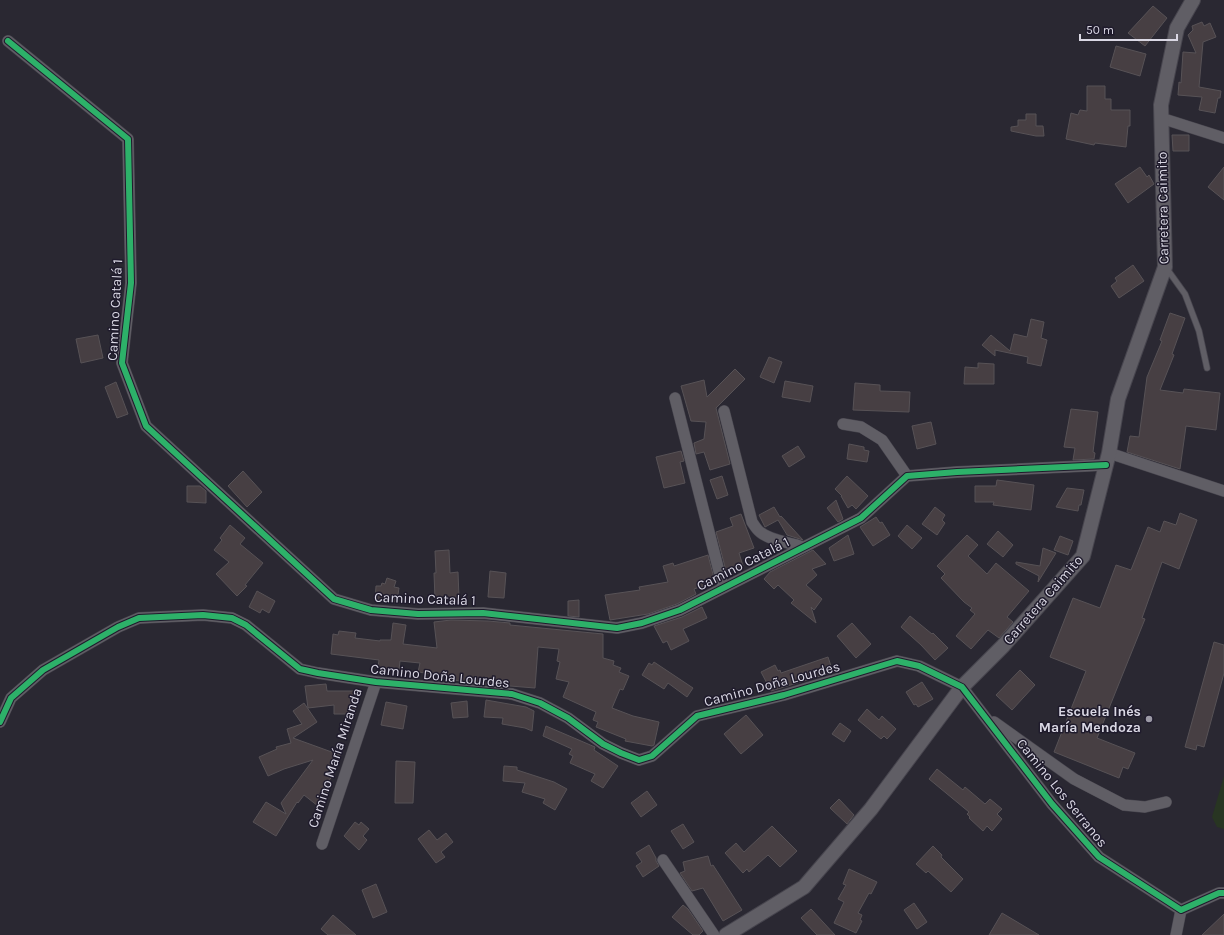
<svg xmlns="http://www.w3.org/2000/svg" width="1224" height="935" viewBox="0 0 1224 935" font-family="Karla,sans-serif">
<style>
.green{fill:#283522}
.building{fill:#473f43;stroke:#575256}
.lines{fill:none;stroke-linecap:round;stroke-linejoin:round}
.service-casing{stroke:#47454e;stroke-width:7}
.minor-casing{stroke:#47454e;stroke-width:12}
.tertiary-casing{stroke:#47454e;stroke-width:16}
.service{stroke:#605e65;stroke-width:5.5}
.minor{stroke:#605e65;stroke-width:11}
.tertiary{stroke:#605e65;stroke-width:14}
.cycleway-casing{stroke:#1f1b2c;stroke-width:8}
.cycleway{stroke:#2db169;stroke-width:6}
.poi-dot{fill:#9c9aa6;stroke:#1f1b2c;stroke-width:1.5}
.labels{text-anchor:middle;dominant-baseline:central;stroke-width:3;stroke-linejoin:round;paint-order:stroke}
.street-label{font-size:14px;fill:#dad8e4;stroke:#1f1b2c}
.poi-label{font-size:14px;font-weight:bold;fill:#dad8e4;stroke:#1f1b2c;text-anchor:end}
</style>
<rect width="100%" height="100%" fill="#2a2832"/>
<path class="green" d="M 1224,776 L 1224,829 L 1217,827 L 1212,817 Z"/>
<g class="building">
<path d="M 1153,6 L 1167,18 L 1145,46 L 1128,33 Z"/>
<path d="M 1202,22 L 1204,26 L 1210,23 L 1216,37 L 1203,42 L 1199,87 L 1221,91 L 1220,98 L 1218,98 L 1215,113 L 1199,110 L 1202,97 L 1178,95 L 1179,82 L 1181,83 L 1183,52 L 1196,53 L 1188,35 L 1193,30 L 1192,26 Z"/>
<path d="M 1116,46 L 1146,54 L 1140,76 L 1110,67 Z"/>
<path d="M 1087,86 L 1105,86 L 1105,99 L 1111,99 L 1111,110 L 1130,110 L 1130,126 L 1128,126 L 1126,147 L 1095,143 L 1094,145 L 1066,139 L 1071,113 L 1078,115 L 1080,110 L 1087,111 Z"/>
<path d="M 1026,114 L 1036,114 L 1036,126 L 1043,126 L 1044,136 L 1036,136 L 1011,131 L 1011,127 L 1018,126 L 1018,120 L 1026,120 Z"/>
<path d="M 1172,135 L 1189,135 L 1189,151 L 1173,151 Z"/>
<path d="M 1140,167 L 1147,177 L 1149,175 L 1154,184 L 1128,203 L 1115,184 Z"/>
<path d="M 1224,167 L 1224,200 L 1208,187 Z"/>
<path d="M 1133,265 L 1144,281 L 1119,298 L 1111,286 L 1117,281 L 1115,278 Z"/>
<path d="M 1170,313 L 1185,318 L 1172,354 L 1174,355 L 1160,390 L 1183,393 L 1184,389 L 1220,393 L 1216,430 L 1186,426 L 1180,469 L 1127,452 L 1130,436 L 1139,437 L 1147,377 L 1162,341 L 1160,340 Z"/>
<path d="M 1031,319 L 1044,322 L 1041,338 L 1047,340 L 1041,366 L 1027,363 L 1028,357 L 995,350 L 995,356 L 982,345 L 991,335 L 1010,351 L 1014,334 L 1027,337 Z"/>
<path d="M 98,335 L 103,358 L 81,363 L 76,339 Z"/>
<path d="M 769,357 L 782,362 L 774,383 L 760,377 Z"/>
<path d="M 978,363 L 994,364 L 994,384 L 964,384 L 965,367 L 978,368 Z"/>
<path d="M 735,369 L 745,379 L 716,408 L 730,464 L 710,470 L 704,452 L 696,454 L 694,443 L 704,439 L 706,422 L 691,421 L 681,386 L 704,380 L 707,397 Z"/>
<path d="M 785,381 L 813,386 L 810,402 L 782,397 Z"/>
<path d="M 116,382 L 128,414 L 117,418 L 105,387 Z"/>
<path d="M 855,383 L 880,385 L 880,391 L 910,392 L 909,412 L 853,410 Z"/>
<path d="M 1071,409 L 1098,412 L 1093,452 L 1095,453 L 1094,459 L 1073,460 L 1075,448 L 1064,447 Z"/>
<path d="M 931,422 L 936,444 L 917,449 L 912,426 Z"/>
<path d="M 849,444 L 864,447 L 864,450 L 869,451 L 867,462 L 847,459 Z"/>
<path d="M 798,446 L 805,457 L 789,467 L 782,456 Z"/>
<path d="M 681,451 L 684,461 L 680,462 L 685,483 L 664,488 L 656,457 Z"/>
<path d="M 243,471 L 262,492 L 247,507 L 228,486 Z"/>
<path d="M 722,476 L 728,495 L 717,499 L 710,480 Z"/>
<path d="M 847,476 L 868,496 L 856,509 L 852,505 L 848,508 L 841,496 L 842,496 L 835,489 Z"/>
<path d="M 997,480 L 1034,485 L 1031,510 L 993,505 L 994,502 L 975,502 L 975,486 L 996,486 Z"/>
<path d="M 187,486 L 200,486 L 206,491 L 206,503 L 187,502 Z"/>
<path d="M 1067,488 L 1084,490 L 1081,505 L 1079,505 L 1078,511 L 1056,507 Z"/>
<path d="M 836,500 L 843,519 L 838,522 L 827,508 Z"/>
<path d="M 774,507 L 780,517 L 781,516 L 803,540 L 787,535 L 778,520 L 765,527 L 759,515 Z"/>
<path d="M 935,507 L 945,515 L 942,520 L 945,523 L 937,535 L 922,524 Z"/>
<path d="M 1180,513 L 1197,520 L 1179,569 L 1162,562 L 1142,618 L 1145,619 L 1097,738 L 1135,753 L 1128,769 L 1123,767 L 1119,778 L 1054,752 L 1086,671 L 1050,657 L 1073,598 L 1100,608 L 1116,565 L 1131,570 L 1148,527 L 1160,532 L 1164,521 L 1176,525 Z"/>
<path d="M 741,514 L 754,548 L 739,553 L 743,566 L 726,571 L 716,532 L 733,526 L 730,518 Z"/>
<path d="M 876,517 L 880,523 L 882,522 L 890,535 L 873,546 L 860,527 Z"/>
<path d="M 230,525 L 245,538 L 240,544 L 263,563 L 245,585 L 247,586 L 237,596 L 216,574 L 229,562 L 214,550 L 222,540 L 220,538 Z"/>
<path d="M 907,525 L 922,538 L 912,549 L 898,536 Z"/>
<path d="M 998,531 L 1013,545 L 1003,557 L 987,544 Z"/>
<path d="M 848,535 L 854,554 L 834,561 L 829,548 Z"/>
<path d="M 967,535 L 978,545 L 968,556 L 987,574 L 996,563 L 1029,591 L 1007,617 L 1013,622 L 999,638 L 988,630 L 971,649 L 956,636 L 975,614 L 970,610 L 972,608 L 964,602 L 941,578 L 945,574 L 937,566 Z"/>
<path d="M 1060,536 L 1073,541 L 1068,555 L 1054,550 Z"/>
<path d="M 1043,548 L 1056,553 L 1038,582 L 1039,576 L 1016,564 L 1016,562 L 1040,566 Z"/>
<path d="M 449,550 L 450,573 L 458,572 L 459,598 L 435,599 L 434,573 L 436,573 L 435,551 Z"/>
<path d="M 813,550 L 826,564 L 812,569 L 817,575 L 806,585 L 822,599 L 814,610 L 811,607 L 816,623 L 791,603 L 794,600 L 778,585 L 774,589 L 764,579 L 770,572 Z"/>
<path d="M 708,555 L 715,582 L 694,589 L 696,594 L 677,604 L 648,614 L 610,620 L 605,595 L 640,590 L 639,587 L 668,582 L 663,566 L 673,563 L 674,566 Z"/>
<path d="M 490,571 L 506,573 L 504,598 L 488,597 Z"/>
<path d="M 387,578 L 396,581 L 394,587 L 399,588 L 397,602 L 375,600 L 376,586 L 381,586 L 382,583 L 385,584 Z"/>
<path d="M 257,591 L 275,601 L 269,613 L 262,609 L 260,613 L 249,607 Z"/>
<path d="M 579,600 L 579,617 L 568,616 L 568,601 Z"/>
<path d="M 702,607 L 707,618 L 683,629 L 689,641 L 671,650 L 667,641 L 663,643 L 654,626 L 682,617 Z"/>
<path d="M 910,616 L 932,634 L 933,633 L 948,648 L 935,660 L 921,645 L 901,627 Z"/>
<path d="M 451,620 L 488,621 L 510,623 L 510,625 L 603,634 L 603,658 L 614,661 L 613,665 L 621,668 L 619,672 L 629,676 L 623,690 L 620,689 L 612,708 L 633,716 L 659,722 L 654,745 L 652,746 L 625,741 L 626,739 L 596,727 L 598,722 L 593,720 L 596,712 L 563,697 L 569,682 L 556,679 L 560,662 L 557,661 L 559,649 L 538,647 L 535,688 L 472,683 L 454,680 L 454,677 L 418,672 L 420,663 L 400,661 L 399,670 L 378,667 L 379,660 L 331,654 L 333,634 L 338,635 L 339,631 L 356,633 L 355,638 L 380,641 L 380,640 L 391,640 L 393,623 L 406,625 L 403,644 L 437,648 L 434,622 Z"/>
<path d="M 852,623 L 871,644 L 856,658 L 837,636 Z"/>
<path d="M 1214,642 L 1224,645 L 1224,673 L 1204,747 L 1197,745 L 1196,750 L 1185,747 Z"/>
<path d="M 828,657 L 833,672 L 771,691 L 761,672 L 775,665 L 778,671 L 780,670 L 781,673 Z"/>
<path d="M 654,662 L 693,688 L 687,697 L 668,683 L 664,689 L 642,675 L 649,663 L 652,665 Z"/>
<path d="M 1020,670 L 1035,685 L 1012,710 L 996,695 Z"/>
<path d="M 922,682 L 933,699 L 918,707 L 916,704 L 914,705 L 906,692 Z"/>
<path d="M 326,684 L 327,691 L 356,691 L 355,714 L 334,714 L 334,705 L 308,708 L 305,686 Z"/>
<path d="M 486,700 L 526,707 L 534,711 L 532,731 L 525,728 L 502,724 L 503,718 L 484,717 Z"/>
<path d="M 467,701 L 468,717 L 453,718 L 451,703 Z"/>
<path d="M 386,702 L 407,706 L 403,729 L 381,725 Z"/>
<path d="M 304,703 L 317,722 L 293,738 L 340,755 L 331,778 L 323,788 L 328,792 L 318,806 L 304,795 L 298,803 L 297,802 L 276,836 L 253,822 L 266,802 L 286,814 L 281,803 L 313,760 L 284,769 L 268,776 L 259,757 L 277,749 L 276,747 L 291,743 L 287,729 L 302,724 L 293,711 Z"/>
<path d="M 867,709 L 879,720 L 882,716 L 896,729 L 887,739 L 884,736 L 881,739 L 858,720 Z"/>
<path d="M 746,715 L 763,735 L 741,754 L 724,734 Z"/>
<path d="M 840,723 L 851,731 L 844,742 L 832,734 Z"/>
<path d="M 546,726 L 595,747 L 594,750 L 618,766 L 603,788 L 591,781 L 595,774 L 570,763 L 573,756 L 569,754 L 572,749 L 543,736 Z"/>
<path d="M 396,761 L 415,762 L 413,803 L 395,803 Z"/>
<path d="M 504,766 L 517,767 L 517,770 L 554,782 L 567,789 L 555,810 L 543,803 L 545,799 L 522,792 L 525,783 L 503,781 Z"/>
<path d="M 937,769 L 963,790 L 965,787 L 985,804 L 990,799 L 1002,809 L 997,814 L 1002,819 L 992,831 L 987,826 L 983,831 L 969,818 L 970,817 L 967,814 L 969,812 L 929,779 Z"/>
<path d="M 647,791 L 657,805 L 641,817 L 631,803 Z"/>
<path d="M 839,799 L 854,815 L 847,824 L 830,808 Z"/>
<path d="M 355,822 L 359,825 L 361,822 L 369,829 L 363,836 L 367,840 L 359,850 L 344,836 Z"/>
<path d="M 683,824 L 694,842 L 683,849 L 671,831 Z"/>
<path d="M 772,826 L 797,851 L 780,867 L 768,855 L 749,872 L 747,869 L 743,873 L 725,853 L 736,843 L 744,852 Z"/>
<path d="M 429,830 L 437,840 L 446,833 L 453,842 L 441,852 L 445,857 L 436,863 L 418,839 Z"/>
<path d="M 649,845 L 656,858 L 656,861 L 659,866 L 643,877 L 636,866 L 642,862 L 636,853 Z"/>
<path d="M 933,846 L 942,855 L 941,857 L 963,879 L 951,892 L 928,871 L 926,873 L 916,864 Z"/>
<path d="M 708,856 L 711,866 L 713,865 L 742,910 L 723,921 L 703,888 L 692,891 L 680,873 L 685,871 L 683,862 Z"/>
<path d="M 849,869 L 877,882 L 871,894 L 869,893 L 858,913 L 862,915 L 860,920 L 862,921 L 856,933 L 834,923 L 844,902 L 838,899 L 846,885 L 843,884 Z"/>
<path d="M 376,884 L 387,912 L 373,918 L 362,890 Z"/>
<path d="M 914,903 L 927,922 L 917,929 L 904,910 Z"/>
<path d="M 683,905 L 688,909 L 703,931 L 699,935 L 693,935 L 672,917 Z"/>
<path d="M 811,909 L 835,935 L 817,935 L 801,918 Z"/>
<path d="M 1002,913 L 1039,935 L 989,935 Z"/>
<path d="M 1224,914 L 1224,935 L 1202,935 Z"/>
<path d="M 333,915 L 356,935 L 328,935 L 321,929 Z"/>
</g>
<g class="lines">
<g class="service-casing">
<path id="service" d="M 1167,269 L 1185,294 L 1199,331 L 1207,368"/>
</g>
<g class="minor-casing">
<g id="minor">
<path d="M 8,41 L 128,139 L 131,283 L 122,363 L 146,426 L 334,599 L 371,610 L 418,614 L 483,613 L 617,628 L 642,623 L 680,610 L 861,518 L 907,476 L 957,472 L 1106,465"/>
<path d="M 1161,118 L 1224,138"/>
<path d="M 675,398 L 723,587"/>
<path d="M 724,411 L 752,522 C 754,525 757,530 760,532 C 771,541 789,542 803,547"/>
<path d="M 843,424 L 861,427 L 882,440 L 907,476"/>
<path d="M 1109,453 L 1224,491"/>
<path d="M 0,722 L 11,698 L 43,670 L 118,627 L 139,618 L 203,615 L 232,618 L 246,625 L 300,669 L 318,673 L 376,682 L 512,694 L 540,703 L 568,718 L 603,744 L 621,753 L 639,760 L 652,756 L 697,716 L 784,695 L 897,661 L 919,666 L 962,687 L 1052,804 L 1099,857 L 1181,910 L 1219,893 L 1224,893"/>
<path d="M 994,722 L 1074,779 L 1124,805 L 1145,807 L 1166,802"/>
<path d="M 322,844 L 376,682"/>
<path d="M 663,860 L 714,935"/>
<path d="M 1176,935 L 1181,910"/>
</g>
</g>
<g class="tertiary-casing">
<path id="tertiary" d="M 726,935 L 804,887 L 871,809 L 962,687 L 1003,646 L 1083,556 L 1109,453 L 1118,399 L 1165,267 L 1161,105 L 1177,28 L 1193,0"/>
</g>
<use href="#service" class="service"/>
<use href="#minor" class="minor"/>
<use href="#tertiary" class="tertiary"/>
<g class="cycleway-casing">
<g id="cycleway">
<path d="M 8,41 L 128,139 L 131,283 L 122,363 L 146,426 L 334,599 L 371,610 L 418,614 L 483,613 L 617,628 L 642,623 L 680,610 L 861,518 L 907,476 L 957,472 L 1106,465"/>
<path d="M 0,722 L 11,698 L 43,670 L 118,627 L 139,618 L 203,615 L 232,618 L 246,625 L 300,669 L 318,673 L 376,682 L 512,694 L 540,703 L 568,718 L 603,744 L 621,753 L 639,760 L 652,756 L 697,716 L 784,695 L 897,661 L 919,666 L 962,687 L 1052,804 L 1099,857 L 1181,910 L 1219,893 L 1224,893"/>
</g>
</g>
<use href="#cycleway" class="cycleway"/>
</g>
<circle class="poi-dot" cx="1149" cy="719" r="4"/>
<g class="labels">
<g class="street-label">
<text transform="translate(1163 208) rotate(-91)">Carretera Caimito</text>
<text transform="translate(115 310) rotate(-87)">Camino Catalá 1</text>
<text transform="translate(743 564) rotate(-27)">Camino Catalá 1</text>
<text transform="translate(425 599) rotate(2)">Camino Catalá 1</text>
<text transform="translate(1043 600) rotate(-49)">Carretera Caimito</text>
<text transform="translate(440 676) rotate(6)">Camino Doña Lourdes</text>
<text transform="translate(772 684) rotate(-15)">Camino Doña Lourdes</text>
<text transform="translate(335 758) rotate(-72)">Camino María Miranda</text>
<text transform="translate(1062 793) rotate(51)">Camino Los Serranos</text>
</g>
<g class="poi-label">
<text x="1141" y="711">Escuela Inés<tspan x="1141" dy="16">María Mendoza</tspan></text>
</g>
</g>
<path d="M1080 34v6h97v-6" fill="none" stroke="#dad8e4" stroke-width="2"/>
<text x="1086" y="34" font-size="12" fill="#dad8e4" stroke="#1f1b2c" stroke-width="3" paint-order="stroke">50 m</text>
</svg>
